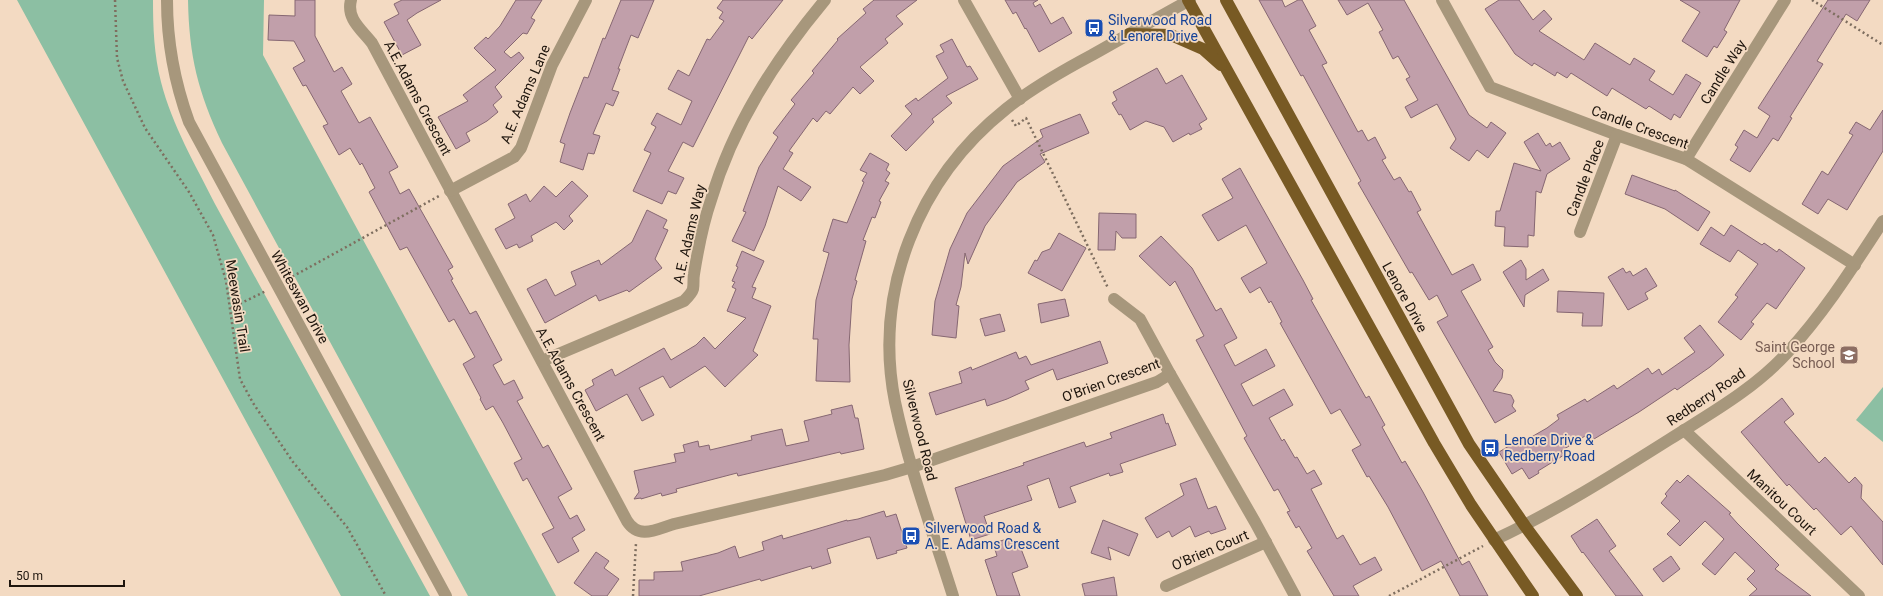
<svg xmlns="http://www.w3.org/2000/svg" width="1883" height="596" viewBox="0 0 1883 596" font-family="Roboto,sans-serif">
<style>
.green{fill:#8cbfa3}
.building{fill:#c19faa;stroke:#866772}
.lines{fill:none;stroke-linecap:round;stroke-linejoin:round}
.path{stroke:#7e6e5f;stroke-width:2.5;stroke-dasharray:2 3;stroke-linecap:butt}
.minor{stroke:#a7977c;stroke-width:12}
.major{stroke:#785a24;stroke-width:12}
.labels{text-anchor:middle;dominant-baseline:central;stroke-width:3.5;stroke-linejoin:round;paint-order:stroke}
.transit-label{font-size:14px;fill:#164399;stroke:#f3dac2;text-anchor:start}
.street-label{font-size:14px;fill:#1e150d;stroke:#f3dac2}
.education-label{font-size:14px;fill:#785e54;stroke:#f3dac2;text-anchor:end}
</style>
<rect width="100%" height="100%" fill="#f3dac2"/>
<g class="green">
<path d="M 17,0 L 153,0 C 153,27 154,55 161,82 C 172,125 195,164 215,204 L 430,596 L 341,596 Z"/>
<path d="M 188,0 L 264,0 L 263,55 L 556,596 L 468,596 L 222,143 C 198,92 189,56 188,0 Z"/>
<path d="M 1883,387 L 1883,442 L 1856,420 Z"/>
</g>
<g class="building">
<path d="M 295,0 L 315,0 L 315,36 L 334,72 L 342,67 L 352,84 L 341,91 L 359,123 L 370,117 L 398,167 L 389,172 L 400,194 L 409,189 L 453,267 L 448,270 L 453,279 L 451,280 L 470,314 L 476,311 L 502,360 L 493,365 L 504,385 L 514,380 L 523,398 L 517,401 L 543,448 L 548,445 L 572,489 L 558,497 L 570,519 L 577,515 L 585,530 L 572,538 L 579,551 L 558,563 L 542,534 L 554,528 L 527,478 L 523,481 L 514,463 L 522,459 L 503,423 L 493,406 L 486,410 L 480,399 L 481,398 L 463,364 L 475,357 L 454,319 L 449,322 L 407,247 L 400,250 L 369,192 L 375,188 L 362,163 L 360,165 L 350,148 L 339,155 L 323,126 L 328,124 L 306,85 L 303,86 L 293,68 L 305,61 L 294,41 L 268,40 L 269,15 L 295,16 Z"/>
<path d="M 402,0 L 441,0 L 417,13 L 407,20 L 421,45 L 402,55 L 384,22 L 399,14 L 394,4 Z"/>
<path d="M 516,0 L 542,0 L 531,18 L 535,20 L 527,34 L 523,33 L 504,52 L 511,58 L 519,52 L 524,58 L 495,87 L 502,97 L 493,105 L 498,112 L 487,121 L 466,133 L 470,141 L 456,149 L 438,117 L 468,101 L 463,95 L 496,70 L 474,48 L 486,37 L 488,39 L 500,26 Z"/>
<path d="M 621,0 L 654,0 L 638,38 L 631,35 L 618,69 L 620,69 L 612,90 L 619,92 L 613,106 L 606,103 L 593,134 L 600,136 L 594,154 L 588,153 L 583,170 L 560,162 L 565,144 L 560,142 L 570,113 L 584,77 L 588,78 L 603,38 L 605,39 Z"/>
<path d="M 723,0 L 783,0 L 752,39 L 749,36 L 693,147 L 683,142 L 668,171 L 684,178 L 676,194 L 668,191 L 662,204 L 633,191 L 651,153 L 644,150 L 656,127 L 651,124 L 657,113 L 681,125 L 692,101 L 668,89 L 678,70 L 689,76 L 707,39 L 710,40 L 724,21 L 719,18 L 723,12 L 717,8 Z"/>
<path d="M 874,0 L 917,0 L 896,16 L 903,24 L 885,39 L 888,43 L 860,67 L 874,81 L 860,94 L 853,87 L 830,114 L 826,111 L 817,122 L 813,118 L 789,151 L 793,153 L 783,169 L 811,187 L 801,201 L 778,186 L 765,226 L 754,251 L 732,241 L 746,212 L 743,211 L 759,167 L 778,137 L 773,133 L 795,104 L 791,100 L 814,73 L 812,71 L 838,40 L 837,39 L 866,13 L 863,9 Z"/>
<path d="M 1005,0 L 1038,0 L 1033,3 L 1035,7 L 1040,4 L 1051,24 L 1063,17 L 1072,33 L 1039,52 L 1026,28 L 1025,29 L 1016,12 L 1013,14 Z"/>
<path d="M 1259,0 L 1282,0 L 1285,7 L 1298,0 L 1302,0 L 1316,26 L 1309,30 L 1327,63 L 1322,65 L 1358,132 L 1362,130 L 1368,141 L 1375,137 L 1386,158 L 1382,160 L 1394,180 L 1400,177 L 1409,192 L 1411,191 L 1421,210 L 1417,212 L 1452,275 L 1473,264 L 1481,280 L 1461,291 L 1493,347 L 1488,350 L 1495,362 L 1503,370 L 1502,378 L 1493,391 L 1511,395 L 1514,401 L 1512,406 L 1516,411 L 1495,423 L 1437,322 L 1448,316 L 1437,295 L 1429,300 L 1412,272 L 1410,273 L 1358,183 L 1361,181 L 1303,75 L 1301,76 Z"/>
<path d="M 1338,0 L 1404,0 L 1469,115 L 1487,128 L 1491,122 L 1506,133 L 1488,158 L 1477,150 L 1469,161 L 1450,148 L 1456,139 L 1437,104 L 1411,118 L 1405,107 L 1418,100 L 1406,79 L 1410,77 L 1398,56 L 1393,59 L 1379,32 L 1383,30 L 1368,3 L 1347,15 Z"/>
<path d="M 1499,0 L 1519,0 L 1533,20 L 1544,10 L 1552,19 L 1539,31 L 1584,60 L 1595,43 L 1630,65 L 1634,58 L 1655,71 L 1649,80 L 1673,95 L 1686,74 L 1701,83 L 1680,118 L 1674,114 L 1671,120 L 1649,106 L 1646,109 L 1612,88 L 1607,96 L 1571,73 L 1567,78 L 1557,72 L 1555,76 L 1534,63 L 1532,66 L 1515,54 L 1485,9 Z"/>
<path d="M 1680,0 L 1740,0 L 1724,30 L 1727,32 L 1717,48 L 1714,46 L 1707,57 L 1682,41 L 1700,12 Z"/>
<path d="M 1828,0 L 1870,0 L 1857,21 L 1846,14 L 1817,61 L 1823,64 L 1790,117 L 1792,118 L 1778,141 L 1773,138 L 1750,172 L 1730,160 L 1738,147 L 1735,145 L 1744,130 L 1757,138 L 1770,116 L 1758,108 Z"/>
<path d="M 952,39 L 967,67 L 970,66 L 978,79 L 946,96 L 952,103 L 932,119 L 934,122 L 906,151 L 891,136 L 912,114 L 905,106 L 916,98 L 918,101 L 948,78 L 936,56 L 944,52 L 940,45 Z"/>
<path d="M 1157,68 L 1166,84 L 1182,75 L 1207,119 L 1199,124 L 1202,129 L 1190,135 L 1189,133 L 1173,142 L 1164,127 L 1146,121 L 1130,130 L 1121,114 L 1119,115 L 1112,103 L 1117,100 L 1113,92 Z"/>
<path d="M 1883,110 L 1883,151 L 1847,210 L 1828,199 L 1818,214 L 1802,204 L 1822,171 L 1828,175 L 1853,135 L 1849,133 L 1856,122 L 1870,130 Z"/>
<path d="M 1080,114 L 1089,133 L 1040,154 L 1045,162 L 1017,182 L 985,226 L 968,264 L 965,253 L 961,287 L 956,305 L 959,306 L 956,338 L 932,335 L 935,301 L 950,249 L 967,213 L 1003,166 L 1043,137 L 1040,130 Z"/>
<path d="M 1538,133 L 1546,146 L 1550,143 L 1552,147 L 1560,142 L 1570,159 L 1547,174 L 1541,193 L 1536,191 L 1534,236 L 1528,235 L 1528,247 L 1504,246 L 1505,227 L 1495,226 L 1496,211 L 1500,211 L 1514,163 L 1541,171 L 1524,142 Z"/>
<path d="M 870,153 L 889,164 L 886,170 L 890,173 L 885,181 L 889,183 L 879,201 L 881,202 L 875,218 L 872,217 L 863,240 L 866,241 L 855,280 L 857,281 L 852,299 L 849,345 L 850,382 L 816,381 L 818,339 L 813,339 L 816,300 L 829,253 L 823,251 L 833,219 L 847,223 L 864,182 L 862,181 L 867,173 L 860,170 Z"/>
<path d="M 1240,168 L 1303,280 L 1313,299 L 1311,300 L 1366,398 L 1369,396 L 1385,425 L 1382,427 L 1402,463 L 1405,461 L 1423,492 L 1462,565 L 1469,561 L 1488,596 L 1460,596 L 1441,561 L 1422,571 L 1388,507 L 1369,476 L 1367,477 L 1352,450 L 1361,445 L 1340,409 L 1331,414 L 1280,323 L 1282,322 L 1271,301 L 1269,303 L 1260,287 L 1250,293 L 1241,278 L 1267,263 L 1246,225 L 1218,241 L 1202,215 L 1233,198 L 1222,179 Z"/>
<path d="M 1632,175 L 1675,191 L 1675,190 L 1710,212 L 1698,231 L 1665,209 L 1625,194 Z"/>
<path d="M 572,181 L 588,196 L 569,216 L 573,221 L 564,230 L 556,222 L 531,236 L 533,241 L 519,248 L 517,244 L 506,249 L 495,229 L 515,218 L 508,204 L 526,194 L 530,202 L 544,186 L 556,197 Z"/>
<path d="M 647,210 L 667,220 L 663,228 L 668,230 L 655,259 L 662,268 L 629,292 L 627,290 L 599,301 L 596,295 L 545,323 L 527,289 L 546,279 L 555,296 L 576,285 L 571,272 L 599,260 L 601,265 L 632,242 Z"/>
<path d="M 1099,213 L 1136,214 L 1136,238 L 1122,238 L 1116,231 L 1115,250 L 1098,250 Z"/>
<path d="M 1731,225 L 1762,245 L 1764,243 L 1777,252 L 1779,249 L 1805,268 L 1776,309 L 1767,303 L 1751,322 L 1754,324 L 1741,340 L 1718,322 L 1738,297 L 1735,295 L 1758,264 L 1738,250 L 1730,262 L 1700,244 L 1711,227 L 1724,236 Z"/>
<path d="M 1059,233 L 1086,248 L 1062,291 L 1028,273 L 1035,260 L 1037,261 L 1042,252 L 1050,249 Z"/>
<path d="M 1161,236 L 1192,268 L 1216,311 L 1221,308 L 1237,338 L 1224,345 L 1235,366 L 1266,349 L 1275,366 L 1241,384 L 1253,406 L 1284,389 L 1293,405 L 1269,418 L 1282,441 L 1284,439 L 1295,458 L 1297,457 L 1307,474 L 1314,470 L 1322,484 L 1311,489 L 1337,539 L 1343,535 L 1360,565 L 1375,557 L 1382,570 L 1353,586 L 1359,596 L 1334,596 L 1307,551 L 1312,548 L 1299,526 L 1296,528 L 1287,512 L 1290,511 L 1278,489 L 1274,491 L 1244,438 L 1247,436 L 1196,340 L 1204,336 L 1175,281 L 1170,286 L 1139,256 Z"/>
<path d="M 742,251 L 764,261 L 752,287 L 756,288 L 752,298 L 771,306 L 753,351 L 758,355 L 725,387 L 705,366 L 670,388 L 663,376 L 639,388 L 654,415 L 642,421 L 627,394 L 596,411 L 585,390 L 594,385 L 592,380 L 612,369 L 615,376 L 664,348 L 671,360 L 696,345 L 704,337 L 715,349 L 746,318 L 727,311 L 736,289 L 732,287 L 735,282 L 732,281 L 738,267 L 736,266 Z"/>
<path d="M 1521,260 L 1526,269 L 1526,280 L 1543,269 L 1549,280 L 1525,295 L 1524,307 L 1503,272 Z"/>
<path d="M 1623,268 L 1626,273 L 1630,271 L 1633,276 L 1646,268 L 1657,286 L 1645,293 L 1648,299 L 1628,310 L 1608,277 Z"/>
<path d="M 1558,291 L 1604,293 L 1602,326 L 1582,326 L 1583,313 L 1557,312 Z"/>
<path d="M 1065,299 L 1069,316 L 1041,323 L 1038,304 Z"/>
<path d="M 1000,314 L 1005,331 L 985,336 L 980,319 Z"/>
<path d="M 1700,325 L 1724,355 L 1710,367 L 1677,390 L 1675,388 L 1639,412 L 1589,442 L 1585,436 L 1561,451 L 1564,455 L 1538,471 L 1539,473 L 1529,479 L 1522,468 L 1512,474 L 1499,452 L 1519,440 L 1521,443 L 1547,428 L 1559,419 L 1557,415 L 1585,399 L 1587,402 L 1614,385 L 1617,389 L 1648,368 L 1652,374 L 1659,369 L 1662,375 L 1695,352 L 1684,338 Z"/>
<path d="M 1100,341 L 1108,363 L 1057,380 L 1053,369 L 1025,381 L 1029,389 L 1007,399 L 987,406 L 985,399 L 936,415 L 929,393 L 962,383 L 959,372 L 971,367 L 972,370 L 1016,352 L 1019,359 L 1026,356 L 1031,365 Z"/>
<path d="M 1782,398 L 1794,414 L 1784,422 L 1819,463 L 1825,457 L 1849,483 L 1855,477 L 1862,485 L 1861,498 L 1883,522 L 1883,565 L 1851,526 L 1841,535 L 1816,508 L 1814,510 L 1789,484 L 1787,486 L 1741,432 Z"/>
<path d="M 852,405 L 855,418 L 858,418 L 864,449 L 841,454 L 840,452 L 738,476 L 737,473 L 676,489 L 677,492 L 662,496 L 661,493 L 641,499 L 641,498 L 634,499 L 639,492 L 634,471 L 676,462 L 674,454 L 685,452 L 683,445 L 698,441 L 699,447 L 709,445 L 710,450 L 752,440 L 751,436 L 782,429 L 786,446 L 809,441 L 804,421 L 832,414 L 831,410 Z"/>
<path d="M 1163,414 L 1166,424 L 1168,423 L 1176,445 L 1120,464 L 1123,472 L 1110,476 L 1109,473 L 1070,487 L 1076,502 L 1059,508 L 1049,478 L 1027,486 L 1032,500 L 984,516 L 990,534 L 971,540 L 955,488 L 1024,465 L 1023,463 L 1084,442 L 1086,447 L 1112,438 L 1110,433 Z"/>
<path d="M 1688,475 L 1731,513 L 1729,514 L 1737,523 L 1779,565 L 1775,569 L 1811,596 L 1749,596 L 1757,589 L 1747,579 L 1755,571 L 1735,552 L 1715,575 L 1702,564 L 1724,539 L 1705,521 L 1680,546 L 1667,534 L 1680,521 L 1661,503 L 1667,496 L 1665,494 L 1677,480 L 1680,483 Z"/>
<path d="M 1196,478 L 1208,509 L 1216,506 L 1226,529 L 1211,534 L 1209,531 L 1195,537 L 1190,526 L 1172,537 L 1169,531 L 1157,538 L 1145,518 L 1184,495 L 1180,484 Z"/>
<path d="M 884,511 L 886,517 L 896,514 L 907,548 L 896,551 L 897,553 L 877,559 L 870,537 L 867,537 L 827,549 L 831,563 L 812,569 L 811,566 L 761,581 L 760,579 L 699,596 L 639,596 L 639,580 L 654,580 L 654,572 L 683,571 L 681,562 L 718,553 L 735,546 L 739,558 L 764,550 L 762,542 L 782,535 L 783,539 L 847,520 L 847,521 L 858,519 Z"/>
<path d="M 1597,519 L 1616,546 L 1609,551 L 1643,596 L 1616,596 L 1583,552 L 1582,553 L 1571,536 Z"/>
<path d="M 1103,520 L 1138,534 L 1129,556 L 1108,547 L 1111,560 L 1091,553 Z"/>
<path d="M 1011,538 L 1013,542 L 1018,541 L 1028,567 L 1012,573 L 1020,596 L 997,596 L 985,560 L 997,556 L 993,543 Z"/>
<path d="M 596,552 L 609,561 L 604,568 L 619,579 L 607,596 L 592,596 L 574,583 Z"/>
<path d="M 1671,556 L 1680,569 L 1663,582 L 1653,569 Z"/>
<path d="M 1114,577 L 1117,596 L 1085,596 L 1082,584 Z"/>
</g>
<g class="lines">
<g class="path">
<path d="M 115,0 L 117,58 L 123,81 L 145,128 L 189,192 L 213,235 L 226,281 L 240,379 L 253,403 L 293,462 L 347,527 L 386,596"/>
<path d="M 1812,0 L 1883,45"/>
<path d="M 1012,120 L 1016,126 L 1026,118 L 1108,288"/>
<path d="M 288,279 L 439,196"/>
<path d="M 231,308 L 266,291"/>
<path d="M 633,596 L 636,543"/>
<path d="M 1389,596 L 1483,546"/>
</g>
<g class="minor">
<path d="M 167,0 C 167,44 174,81 189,122 L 446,596"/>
<path d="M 351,0 C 346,19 362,30 372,43 L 627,521 C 639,540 657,529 674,524 L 885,475 L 912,467 L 1157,382 L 1170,374 L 1255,522 L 1295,596"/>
<path d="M 964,0 L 1020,99"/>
<path d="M 1442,0 L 1490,87 L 1617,135 L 1686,159 L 1855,265"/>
<path d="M 1686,159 L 1785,0"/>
<path d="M 450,191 L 514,157 L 521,148 L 552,65 L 586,0"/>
<path d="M 1580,232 L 1617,135"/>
<path d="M 1114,299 L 1140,319 L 1170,374"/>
<path d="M 542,361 L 684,301 C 687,298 692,293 693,289 C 694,284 693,279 694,274 C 698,249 703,223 711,200 C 733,125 775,60 825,0"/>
<path d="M 1684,430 L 1859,596"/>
<path d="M 1494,540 C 1556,511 1613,475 1670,439 C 1711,413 1754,389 1787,353 C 1824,313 1853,267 1883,221"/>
<path d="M 1166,586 L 1266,542"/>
<path d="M 953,596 C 933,532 909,468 895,402 C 873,291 918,179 1006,109 C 1032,88 1062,71 1092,55 C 1124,37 1157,18 1190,0"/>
</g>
<g class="major">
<path d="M 1188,0 L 1434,443 L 1471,505 L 1533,596"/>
<path d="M 1226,0 L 1469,444 L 1525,526 L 1577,596"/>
<path d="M 1129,34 L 1171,35 L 1203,49 L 1221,65"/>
</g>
</g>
<defs>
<g id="bus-square" transform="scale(1)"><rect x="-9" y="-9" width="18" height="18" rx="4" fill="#1a4fb4" stroke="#f3dac2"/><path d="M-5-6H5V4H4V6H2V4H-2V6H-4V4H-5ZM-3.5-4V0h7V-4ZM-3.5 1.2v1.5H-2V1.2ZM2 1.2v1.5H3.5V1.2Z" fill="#fff"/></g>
<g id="school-square" transform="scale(1)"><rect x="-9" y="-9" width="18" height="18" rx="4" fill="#8d6e63" stroke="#f3dac2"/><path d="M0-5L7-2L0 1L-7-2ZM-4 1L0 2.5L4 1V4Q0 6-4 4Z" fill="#fff"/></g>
</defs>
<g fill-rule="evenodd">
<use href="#bus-square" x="1094" y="28"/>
<use href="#school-square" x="1849" y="355"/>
<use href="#bus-square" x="1490" y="448"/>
<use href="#bus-square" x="911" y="536"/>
</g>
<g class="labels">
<g class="transit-label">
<text x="1108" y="20">Silverwood Road<tspan x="1108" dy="16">&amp; Lenore Drive</tspan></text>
<text x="1504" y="440">Lenore Drive &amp;<tspan x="1504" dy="16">Redberry Road</tspan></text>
<text x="925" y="528">Silverwood Road &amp;<tspan x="925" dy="16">A. E. Adams Crescent</tspan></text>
</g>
<g class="street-label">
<text transform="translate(1723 72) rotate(-58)">Candle Way</text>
<text transform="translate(525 94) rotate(-67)">A.E. Adams Lane</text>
<text transform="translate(418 98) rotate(62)">A.E.Adams Crescent</text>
<text transform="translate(1640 127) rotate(20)">Candle Crescent</text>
<text transform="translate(1585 178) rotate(-69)">Candle Place</text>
<text transform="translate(689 234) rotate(-77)">A.E. Adams Way</text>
<text transform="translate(300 297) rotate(61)">Whiteswan Drive</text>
<text transform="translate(1405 297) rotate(61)">Lenore Drive</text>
<text transform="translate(238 306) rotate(81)">Meewasin Trail</text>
<text transform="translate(1111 380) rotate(-20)">O'Brien Crescent</text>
<text transform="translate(571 384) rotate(61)">A.E.Adams Crescent</text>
<text transform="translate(1706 397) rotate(-34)">Redberry Road</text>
<text transform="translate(920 430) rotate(76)">Silverwood Road</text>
<text transform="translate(1782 502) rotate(43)">Manitou Court</text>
<text transform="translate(1210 550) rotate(-23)">O'Brien Court</text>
</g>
<g class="education-label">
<text x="1835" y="347">Saint George<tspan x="1835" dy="16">School</tspan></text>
</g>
</g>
<path d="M10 580v6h114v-6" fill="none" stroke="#1e150d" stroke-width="2"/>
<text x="16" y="580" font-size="12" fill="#1e150d" stroke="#f3dac2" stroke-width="3" paint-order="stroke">50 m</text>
</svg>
